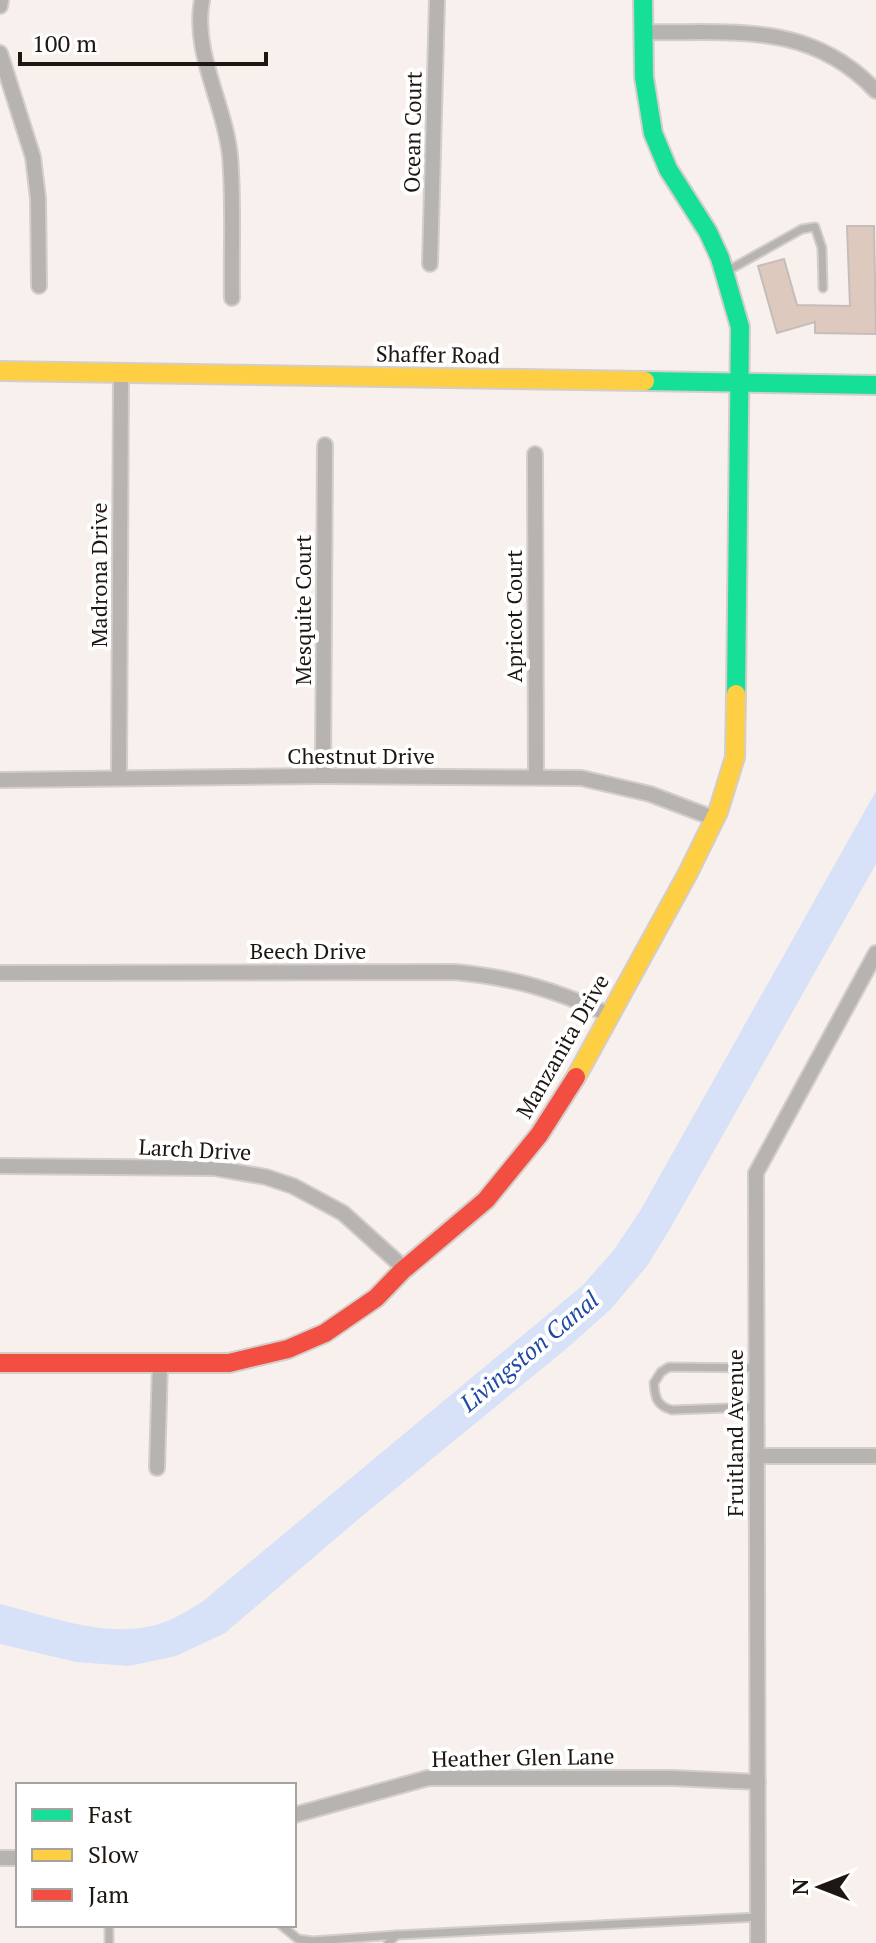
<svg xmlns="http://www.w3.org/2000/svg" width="876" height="1943" viewBox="0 0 876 1943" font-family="'PT Serif',serif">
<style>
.water{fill:#d7e1f7}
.building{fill:#dec9be;stroke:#c5bdb9;stroke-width:2}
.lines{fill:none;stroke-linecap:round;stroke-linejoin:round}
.lane-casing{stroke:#d4ceca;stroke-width:11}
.street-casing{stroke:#d4ceca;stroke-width:18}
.fast-casing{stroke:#d4ceca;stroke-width:22}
.slow-casing{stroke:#d4ceca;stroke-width:22}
.jam-casing{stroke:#d4ceca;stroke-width:22}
.lane{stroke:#b7b3b0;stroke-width:7}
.street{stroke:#b7b3b0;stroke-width:14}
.fast{stroke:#16e098;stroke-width:18}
.slow{stroke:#ffcf43;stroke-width:18}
.jam{stroke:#f24e42;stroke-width:18}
.labels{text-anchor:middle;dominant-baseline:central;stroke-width:8;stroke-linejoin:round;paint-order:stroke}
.street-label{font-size:22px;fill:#1e1611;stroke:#fff}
.water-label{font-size:24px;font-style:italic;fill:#2049a3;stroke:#fff}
</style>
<rect width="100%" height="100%" fill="#f8f0ec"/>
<path class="water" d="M 876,791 L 876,864 L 671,1227 L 647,1266 L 611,1309 L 566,1349 L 361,1517 L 225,1633 L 176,1656 L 129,1666 L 76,1662 L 0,1644 L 0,1604 C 53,1617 116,1643 170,1620 C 181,1615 191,1608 202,1602 L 583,1285 L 613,1251 L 640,1211 Z"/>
<path class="building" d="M 847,226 L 874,226 L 876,334 L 815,333 L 815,322 L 777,333 L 758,266 L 784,259 L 797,305 L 850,306 Z"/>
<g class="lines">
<g class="lane-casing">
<g id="lane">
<path d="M 729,270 L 802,229 L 815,227 L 822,248 L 823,288"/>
<path d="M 756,1368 L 669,1367 L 661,1372 L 654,1383 C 655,1398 657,1406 672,1410 L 756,1407"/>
<path d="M 109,1925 L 109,1943"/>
<path d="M 281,1925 L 298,1939 L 313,1941 L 397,1935"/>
<path d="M 388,1943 L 397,1935 L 758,1917"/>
</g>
</g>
<g class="street-casing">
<g id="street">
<path d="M 202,0 C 192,53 225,104 230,156 C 234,203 231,251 232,298"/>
<path d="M 0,6 L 1,0"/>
<path d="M 643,32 C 732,34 809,20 876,91"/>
<path d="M 0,53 L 33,157 L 38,198 L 39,286"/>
<path d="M 430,264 L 437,0"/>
<path d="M 535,454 L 536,777"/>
<path d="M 323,776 L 325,445"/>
<path d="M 119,777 L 121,373"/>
<path d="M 0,780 L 323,776 L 581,778 L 650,794 L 716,819"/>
<path d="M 0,973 L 455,972 C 516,978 555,990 610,1015"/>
<path d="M 0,1166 L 214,1168 L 266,1177 L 293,1186 L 343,1213 L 405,1269"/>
<path d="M 756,1456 L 876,1456"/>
<path d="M 157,1468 L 160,1364"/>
<path d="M 294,1815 L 428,1778 L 673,1778 L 758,1782"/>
<path d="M 0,1858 L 18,1858"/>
<path d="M 758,1943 L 756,1173 L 876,953"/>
</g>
</g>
<g class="fast-casing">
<g id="fast">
<path d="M 643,0 L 644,77 L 653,133 L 668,169 L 708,232 L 720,258 L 740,327 L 736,694"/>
<path d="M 645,381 L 876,385"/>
</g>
</g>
<g class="slow-casing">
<g id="slow">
<path d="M 0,371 L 645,381"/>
<path d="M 576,1077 L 688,873 L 718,812 L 735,757 L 736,694"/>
</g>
</g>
<g class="jam-casing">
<path id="jam" d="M 0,1363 L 229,1363 L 288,1349 L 325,1333 L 376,1298 L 402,1271 L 486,1200 L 539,1135 L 576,1077"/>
</g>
<use href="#lane" class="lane"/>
<use href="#street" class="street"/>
<use href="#fast" class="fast"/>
<use href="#slow" class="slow"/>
<use href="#jam" class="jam"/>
</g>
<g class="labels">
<g class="street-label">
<text transform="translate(412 132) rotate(-89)">Ocean Court</text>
<text transform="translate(438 354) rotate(1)">Shaffer Road</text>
<text transform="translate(98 575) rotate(-90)">Madrona Drive</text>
<text transform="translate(302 610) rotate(-90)">Mesquite Court</text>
<text transform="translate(513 616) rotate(-90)">Apricot Court</text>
<text x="361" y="755">Chestnut Drive</text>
<text x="308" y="950">Beech Drive</text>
<text transform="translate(562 1046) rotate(-60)">Manzanita Drive</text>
<text transform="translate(195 1149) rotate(3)">Larch Drive</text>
<text transform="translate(734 1433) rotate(-90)">Fruitland Avenue</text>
<text transform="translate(523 1757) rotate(-1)">Heather Glen Lane</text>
</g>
<g class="water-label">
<text transform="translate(529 1351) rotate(-40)">Livingston Canal</text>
</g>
</g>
<rect x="16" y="1783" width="280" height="144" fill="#ffffff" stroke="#a5a2a0" stroke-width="2"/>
<rect x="32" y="1809" width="40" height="12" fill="#16e098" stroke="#a5a2a0" stroke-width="2"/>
<text x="88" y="1823" font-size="24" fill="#1e1611">Fast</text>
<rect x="32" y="1849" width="40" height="12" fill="#ffcf43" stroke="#a5a2a0" stroke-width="2"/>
<text x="88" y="1863" font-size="24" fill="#1e1611">Slow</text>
<rect x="32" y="1889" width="40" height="12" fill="#f24e42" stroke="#a5a2a0" stroke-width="2"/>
<text x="88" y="1903" font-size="24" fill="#1e1611">Jam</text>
<g transform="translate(820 1887) rotate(270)" stroke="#ffffff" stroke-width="6" paint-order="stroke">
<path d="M0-6L14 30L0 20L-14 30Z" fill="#1e1611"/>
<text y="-12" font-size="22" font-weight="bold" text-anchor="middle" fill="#1e1611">N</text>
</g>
<path d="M20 52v12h246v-12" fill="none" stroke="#1e1611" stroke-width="4"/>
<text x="32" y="52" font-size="24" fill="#1e1611" stroke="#ffffff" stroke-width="6" paint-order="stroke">100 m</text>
</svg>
